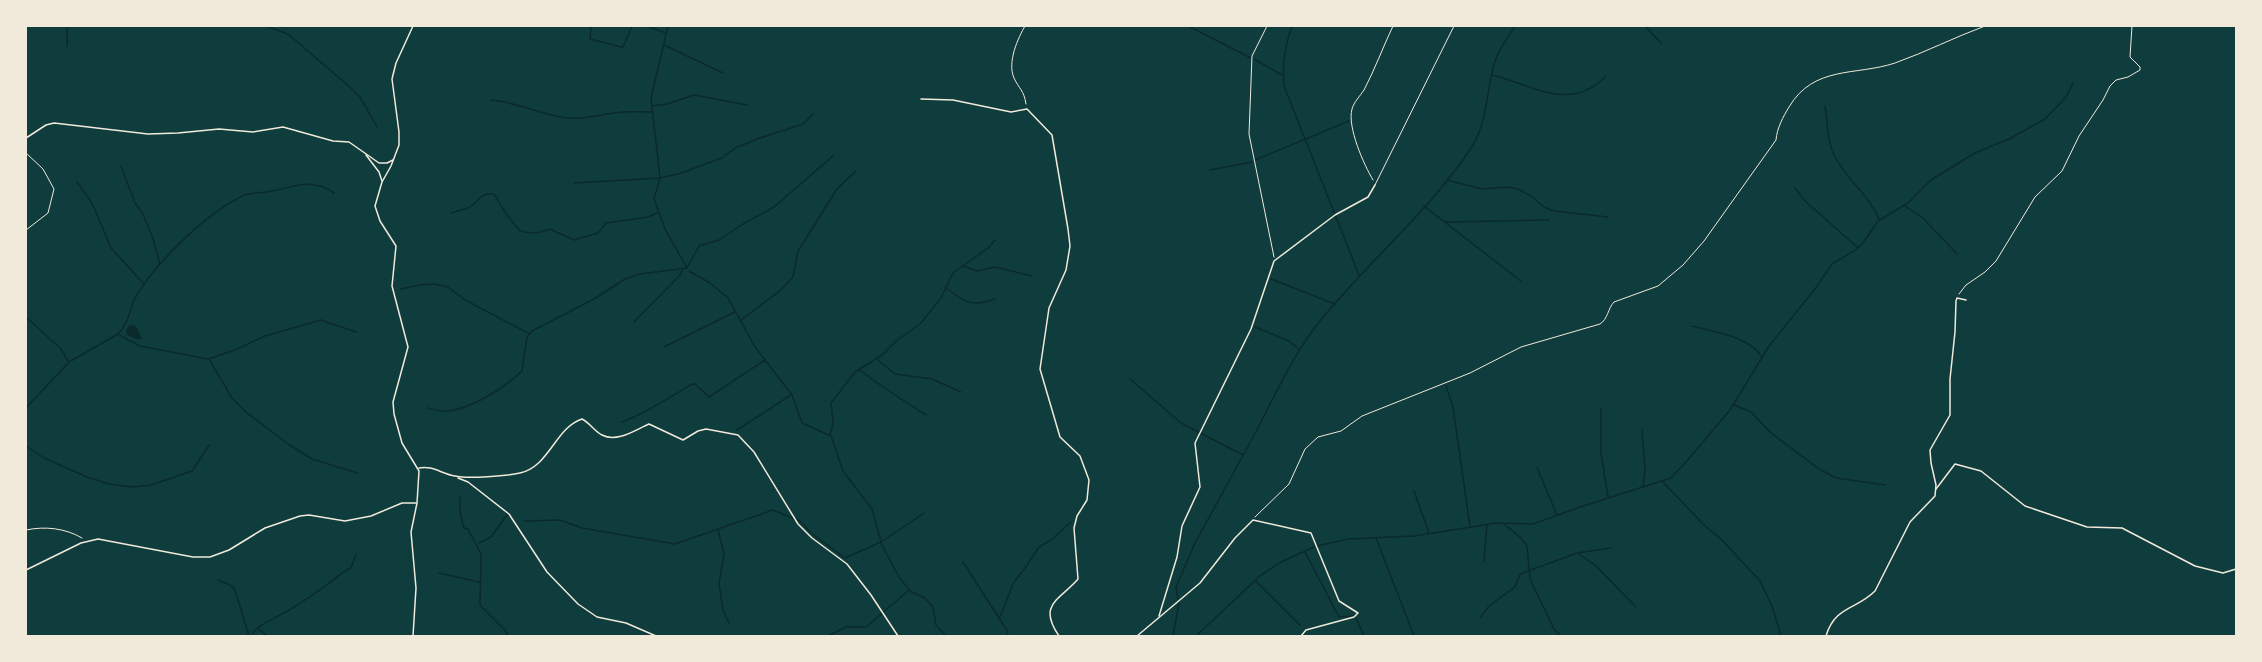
<svg xmlns="http://www.w3.org/2000/svg" width="2262" height="662" viewBox="0 0 2262 662" font-family="'Source Sans 3',sans-serif">
<style>
.water{fill:#0a2a2b}
.lines{fill:none;stroke-linecap:round;stroke-linejoin:round}
.stream{stroke:#0a2a2b;stroke-width:1.5}
.path{stroke:#f1e9da;stroke-width:1}
.service{stroke:#f1e9da;stroke-width:1}
.minor{stroke:#f1e9da;stroke-width:1.5}
.tertiary{stroke:#f1e9da;stroke-width:1.5}
</style>
<rect width="100%" height="100%" fill="#0f3d3e"/>
<path class="water" d="M 130,325 L 136,326 L 142,339 L 136,339 L 127,335 L 126,330 Z"/>
<g class="lines">
<g class="stream">
<path d="M 67,26 L 67,46"/>
<path d="M 266,26 L 288,34 L 351,88 L 360,97 L 377,127"/>
<path d="M 591,26 L 590,39 L 621,47 L 623,47 L 632,26"/>
<path d="M 647,26 L 666,33"/>
<path d="M 668,26 L 651,98 L 660,178 L 654,199 L 665,229 L 687,268"/>
<path d="M 1188,26 L 1251,58"/>
<path d="M 1292,26 C 1285,45 1282,66 1284,86 L 1359,275"/>
<path d="M 1645,26 L 1662,44"/>
<path d="M 664,45 L 723,73"/>
<path d="M 1254,59 L 1282,75"/>
<path d="M 1492,75 C 1531,84 1569,113 1605,77"/>
<path d="M 491,100 C 517,102 541,115 568,118 C 585,119 598,115 614,113 C 627,111 639,112 652,112"/>
<path d="M 652,106 L 667,104 L 694,95 L 747,105"/>
<path d="M 1825,106 C 1828,122 1827,139 1833,153 C 1844,178 1869,194 1879,219"/>
<path d="M 1255,160 L 1349,121"/>
<path d="M 121,166 L 135,203 L 143,214 L 153,239 L 160,264"/>
<path d="M 1210,170 L 1252,162"/>
<path d="M 1447,180 L 1482,189 L 1508,187 L 1518,189 L 1531,196 L 1544,207 L 1554,211 L 1608,217"/>
<path d="M 26,182 L 27,181"/>
<path d="M 77,182 L 92,203 L 111,248 L 144,284"/>
<path d="M 574,183 L 660,178 L 678,174 L 722,158 L 735,148 L 760,138 L 803,124 L 813,114"/>
<path d="M 1795,188 L 1805,201 L 1857,247"/>
<path d="M 1424,206 L 1522,282"/>
<path d="M 1905,206 L 1923,218 L 1957,254"/>
<path d="M 451,213 C 456,211 464,210 470,207 C 479,201 481,192 494,194 L 507,215 L 519,230 L 524,232 L 537,233 L 550,229 L 574,240 L 598,233 L 606,223 L 648,217 L 657,213"/>
<path d="M 1445,222 L 1549,220"/>
<path d="M 963,266 L 977,271 L 995,267 L 1032,276"/>
<path d="M 689,271 L 710,283 L 728,298 L 755,347 L 792,395 L 802,423 L 831,436 L 843,471 L 872,509 L 882,545 L 899,577 L 910,591 L 925,598 L 933,607 L 936,625 L 946,636"/>
<path d="M 1271,279 L 1335,304"/>
<path d="M 945,287 C 964,302 971,308 995,299"/>
<path d="M 401,289 L 420,285 L 435,284 L 448,287 L 465,300 L 528,333"/>
<path d="M 26,317 L 61,349 L 68,361"/>
<path d="M 741,320 L 781,290 L 793,277 L 798,251 L 837,189 L 856,171"/>
<path d="M 634,322 L 680,275 L 682,270"/>
<path d="M 1692,326 C 1714,332 1749,336 1762,357"/>
<path d="M 1255,327 L 1289,341 L 1299,349"/>
<path d="M 119,335 L 140,346 L 208,359 L 235,350 L 265,336 L 321,320 L 356,332"/>
<path d="M 664,347 L 735,312"/>
<path d="M 209,359 L 232,398 L 247,413 L 288,444 L 312,459 L 357,473"/>
<path d="M 878,360 L 895,374 L 932,379 L 961,392"/>
<path d="M 860,370 C 881,387 903,400 926,415"/>
<path d="M 1130,379 L 1181,423 L 1243,455"/>
<path d="M 1446,386 L 1453,407 L 1470,527"/>
<path d="M 1734,405 L 1751,412 L 1771,433 L 1819,469 L 1836,478 L 1885,485"/>
<path d="M 26,408 L 69,362 L 118,334 C 132,319 128,308 138,293 C 159,260 208,211 245,195 C 254,192 263,193 272,191 C 297,186 311,178 334,193"/>
<path d="M 427,408 C 433,409 439,412 446,411 C 469,410 505,388 522,371 L 527,337 L 532,331 L 594,299 L 625,279 L 640,274 L 687,268 L 699,246 L 719,240 L 743,224 L 774,207 L 834,155"/>
<path d="M 1601,408 L 1601,453 L 1608,497"/>
<path d="M 622,422 C 644,414 671,397 692,384 L 695,384 L 709,397 L 765,360"/>
<path d="M 737,430 L 791,395"/>
<path d="M 1642,430 L 1645,469 L 1643,487"/>
<path d="M 830,435 L 833,423 L 831,403 L 855,372 L 882,355 L 896,341 L 920,324 L 941,298 L 953,273 L 988,248 L 995,240"/>
<path d="M 1251,441 C 1271,404 1288,364 1313,330 C 1362,266 1427,215 1471,148 C 1488,123 1486,90 1495,61 C 1499,49 1508,37 1515,26"/>
<path d="M 26,446 L 44,458 L 87,477 L 109,484 L 133,487 L 151,485 L 192,471 L 209,445"/>
<path d="M 1537,468 L 1557,515"/>
<path d="M 1663,482 L 1704,525 L 1722,540 L 1760,581 L 1772,606 L 1781,636"/>
<path d="M 1414,491 L 1429,533"/>
<path d="M 460,497 L 460,512 L 464,528 L 468,529 L 481,554 L 480,605 L 505,630 L 508,636"/>
<path d="M 525,521 L 560,520 L 582,528 L 675,544 L 773,510 L 800,521 L 811,533 L 845,558 L 881,542 L 924,513"/>
<path d="M 1504,524 L 1521,538 L 1527,546 L 1530,579 L 1554,629 L 1561,636"/>
<path d="M 718,530 L 724,554 L 719,583 L 723,610 L 729,623"/>
<path d="M 1376,538 L 1414,636"/>
<path d="M 479,543 L 491,537 L 507,515"/>
<path d="M 1317,546 L 1348,539 L 1415,536 L 1496,523 L 1533,524 L 1580,507 L 1671,478 L 1686,462 L 1730,410 L 1769,346 L 1815,289 L 1832,264 L 1854,251 L 1863,243 L 1878,221 L 1908,203 L 1931,180 L 1975,153 L 2009,139 L 2045,119 L 2066,97 L 2073,83"/>
<path d="M 1305,552 L 1339,617 L 1354,616"/>
<path d="M 1579,554 L 1596,566 L 1635,606"/>
<path d="M 963,562 L 1008,632 L 1006,636"/>
<path d="M 1484,562 L 1487,525"/>
<path d="M 439,573 L 479,582"/>
<path d="M 218,580 L 232,586 L 235,590 L 249,636"/>
<path d="M 1256,581 L 1300,625"/>
<path d="M 1178,599 L 1176,587 L 1195,543 L 1250,443"/>
<path d="M 1356,618 L 1364,636"/>
<path d="M 1480,618 L 1489,606 L 1515,587 L 1520,574 L 1577,553 L 1611,548"/>
<path d="M 999,619 L 1014,582 L 1025,568 L 1039,547 L 1051,540 L 1071,522"/>
<path d="M 258,628 L 267,636"/>
<path d="M 251,636 C 256,626 267,623 276,617 C 295,608 311,596 328,584 C 336,579 341,572 351,568 L 356,554"/>
<path d="M 828,636 L 846,627 L 866,627 L 908,591"/>
<path d="M 1173,636 L 1179,603"/>
<path d="M 1196,636 L 1261,575 L 1281,562 L 1314,547"/>
</g>
<g class="path">
<path d="M 1025,26 C 1018,38 1007,62 1014,78 C 1019,89 1024,90 1026,104"/>
<path d="M 1267,26 L 1252,56 L 1249,134 L 1274,257"/>
<path d="M 26,153 L 43,169 L 54,189 L 48,213 L 26,230"/>
<path d="M 1373,180 C 1364,165 1347,127 1352,109 C 1354,102 1360,96 1364,90 C 1375,69 1383,47 1393,26"/>
<path d="M 1959,294 L 1966,285 L 1985,272 L 1996,261 L 2035,197 L 2062,171 L 2079,136 L 2103,100 L 2110,86 L 2116,80 L 2128,77 L 2140,70 L 2140,67 L 2130,57 L 2132,26"/>
<path d="M 1255,517 L 1289,484 L 1305,449 L 1318,437 L 1341,431 L 1362,416 L 1470,373 L 1521,347 L 1600,324 C 1608,319 1608,308 1614,302 L 1658,286 L 1683,265 L 1704,241 L 1776,140 C 1777,128 1783,117 1789,107 C 1814,65 1856,76 1895,63 C 1926,52 1955,37 1985,26"/>
<path d="M 26,530 C 45,526 65,528 82,538"/>
</g>
<path class="service" d="M 1375,185 L 1454,26"/>
<g class="minor">
<path d="M 921,99 L 953,100 L 1011,112 L 1027,109 L 1052,135 L 1068,229 L 1070,246 L 1066,270 L 1049,308 L 1040,369 L 1060,437 L 1080,456 L 1089,480 L 1087,500 L 1077,516 L 1074,528 L 1078,579 C 1060,600 1037,604 1059,636"/>
<path d="M 419,468 C 432,465 442,474 455,476 C 467,479 508,476 520,473 C 550,466 555,428 582,419 C 590,423 594,431 602,435 C 617,443 635,430 649,424 L 683,440 L 698,431 L 706,429 L 738,435 L 754,452 L 798,524 L 812,538 L 847,564 L 871,595 L 898,636"/>
<path d="M 458,478 L 468,482 L 509,514 L 547,572 L 578,604 L 597,617 L 626,623 L 656,636"/>
<path d="M 1936,489 L 1955,464 L 1981,471 L 2025,506 L 2087,527 L 2122,528 L 2195,566 L 2223,573 L 2236,569"/>
<path d="M 26,570 L 81,543 L 98,539 L 193,557 L 210,557 L 229,550 L 265,528 L 300,516 L 309,515 L 345,521 L 371,516 L 402,503 L 416,503"/>
<path d="M 1159,616 L 1177,557 L 1182,526 L 1200,487 L 1195,443 L 1251,329 L 1274,261 L 1335,215 L 1368,197 L 1375,185"/>
<path d="M 1137,636 L 1200,583 L 1235,538 L 1253,520 L 1311,533 L 1339,601 L 1358,613 L 1354,617 L 1306,630 L 1301,636"/>
<path d="M 1826,636 C 1835,606 1856,610 1875,591 L 1910,522 L 1935,496 L 1936,485 L 1931,463 L 1930,450 L 1950,415 L 1950,379 L 1955,332 L 1956,301 L 1957,298 L 1966,300"/>
</g>
<g class="tertiary">
<path d="M 413,26 L 396,63 L 392,79 L 399,132 L 399,145 L 391,166 L 382,182 L 375,206 L 380,221 L 396,246 L 392,286 L 408,347 L 393,402 L 394,414 L 402,443 L 419,471 L 417,503 L 411,532 L 416,588 L 413,636"/>
<path d="M 26,138 L 46,125 L 54,123 L 148,134 L 178,133 L 219,129 L 253,132 L 283,127 L 333,141 L 349,142 L 379,163 L 387,163 L 393,160"/>
<path d="M 366,155 L 379,172 L 382,181"/>
</g>
</g>
<rect width="2262" height="662" fill="none" stroke="#f1e9da" stroke-width="54"/>
</svg>
